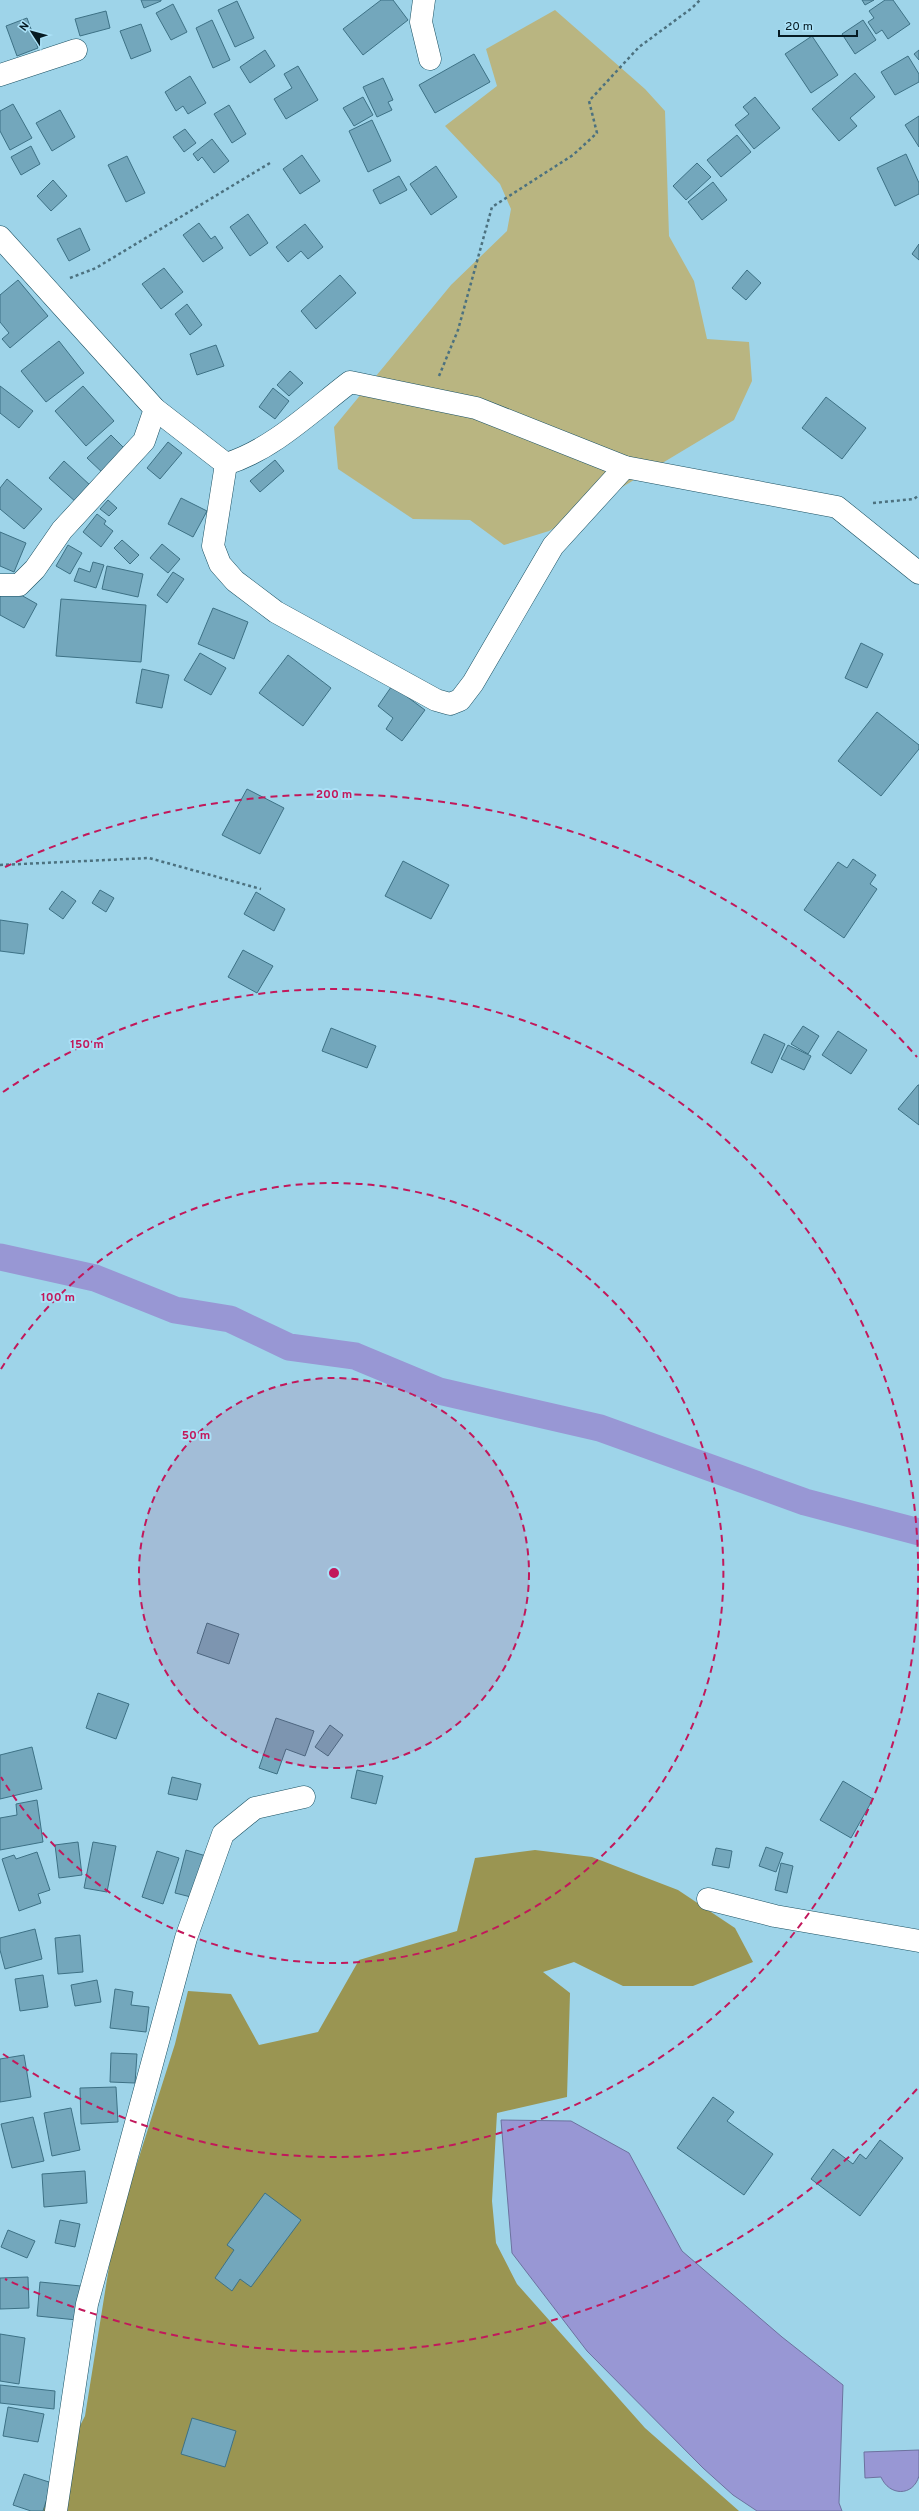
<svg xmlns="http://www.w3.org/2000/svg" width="919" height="2511" viewBox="0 0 919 2511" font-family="Overpass,sans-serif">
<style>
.green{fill:#b9b581}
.forest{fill:#9a9552}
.water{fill:#9897d4;stroke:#6c729f}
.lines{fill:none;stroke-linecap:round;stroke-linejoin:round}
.canal{stroke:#9897d4;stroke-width:27}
.building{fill:#73a7bc;stroke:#3d7185}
.minor-casing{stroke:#1a5062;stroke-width:23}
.path{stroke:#4c717f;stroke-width:2.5;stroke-dasharray:3 3;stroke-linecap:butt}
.minor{stroke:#fff;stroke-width:22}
.ring{fill:none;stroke:#c2185b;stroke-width:2;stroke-dasharray:7 5}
.centre{fill:#c2185b;stroke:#abe1f7;stroke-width:2}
.ring-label{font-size:12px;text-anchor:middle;font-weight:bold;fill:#c2185b;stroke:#abe1f7;stroke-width:4;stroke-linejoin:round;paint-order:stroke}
</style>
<rect width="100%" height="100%" fill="#9ed4e9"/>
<path class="green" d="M 555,10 L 645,89 L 665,111 L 669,236 L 694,281 L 707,339 L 749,342 L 752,381 L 734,420 L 549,531 L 504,545 L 470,520 L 413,519 L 338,469 L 334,427 L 451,285 L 507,231 L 511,209 L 500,184 L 445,126 L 497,86 L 486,49 Z"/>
<path class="forest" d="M 535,1850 L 592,1857 L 678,1890 L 735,1928 L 753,1962 L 693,1986 L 623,1986 L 574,1962 L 543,1972 L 570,1993 L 567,2097 L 497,2113 L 492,2201 L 496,2243 L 517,2284 L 645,2428 L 739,2511 L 42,2511 L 44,2496 L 85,2416 L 114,2236 L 175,2044 L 188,1991 L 231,1994 L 259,2045 L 318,2032 L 359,1960 L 457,1931 L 475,1858 Z"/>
<g class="water">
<path d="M 501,2120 L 571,2121 L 629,2153 L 682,2251 L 782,2337 L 843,2385 L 839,2503 L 842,2511 L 757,2511 L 733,2495 L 703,2468 L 587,2351 L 512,2253 Z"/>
<path d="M 919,2450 C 919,2458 919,2468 919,2476 C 913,2497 889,2496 881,2477 L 865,2478 L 864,2452 Z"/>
</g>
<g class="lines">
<path class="canal" d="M 0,1257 L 95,1278 L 175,1310 L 230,1319 L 289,1347 L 355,1356 L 439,1391 L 600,1428 L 805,1502 L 919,1532"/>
</g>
<g class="building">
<path d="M 141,0 L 161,0 L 161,1 L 144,8 Z"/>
<path d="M 381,0 L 393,0 L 408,20 L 363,55 L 343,29 Z"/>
<path d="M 862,0 L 874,0 L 865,5 Z"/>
<path d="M 885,0 L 893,0 L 910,24 L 888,39 L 882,30 L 876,34 L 868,22 L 874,18 L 869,11 Z"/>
<path d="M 237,1 L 254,38 L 235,47 L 218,10 Z"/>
<path d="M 173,4 L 187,32 L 171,40 L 156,13 Z"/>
<path d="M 106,11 L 110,28 L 80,36 L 75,19 Z"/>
<path d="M 27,18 L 38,48 L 17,56 L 6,26 Z"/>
<path d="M 212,20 L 230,60 L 213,68 L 196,28 Z"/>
<path d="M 863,20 L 876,40 L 855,54 L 842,34 Z"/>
<path d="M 141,24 L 151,51 L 131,59 L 120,31 Z"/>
<path d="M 812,36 L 838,75 L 811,93 L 785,54 Z"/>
<path d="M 265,50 L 275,66 L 250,83 L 240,67 Z"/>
<path d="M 919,50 L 919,60 L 914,54 Z"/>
<path d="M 474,54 L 490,82 L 435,113 L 419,85 Z"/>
<path d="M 908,56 L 919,74 L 919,82 L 895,95 L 881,72 Z"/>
<path d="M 298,66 L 318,100 L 286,119 L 274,99 L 292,88 L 284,74 Z"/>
<path d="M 855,73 L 875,97 L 850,118 L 857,126 L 839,141 L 812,109 Z"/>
<path d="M 190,76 L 206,103 L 188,114 L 183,106 L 176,111 L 165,92 Z"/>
<path d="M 383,78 L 393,100 L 388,102 L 392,110 L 377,117 L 363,87 Z"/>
<path d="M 363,97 L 373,115 L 354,126 L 343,108 Z"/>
<path d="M 755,97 L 780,128 L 754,149 L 735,125 L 749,114 L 743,107 Z"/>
<path d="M 13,104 L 32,138 L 10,150 L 0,131 L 0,111 Z"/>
<path d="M 229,105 L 246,134 L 232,143 L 214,114 Z"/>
<path d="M 60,110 L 75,137 L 52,151 L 36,123 Z"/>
<path d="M 919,116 L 919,147 L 905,125 Z"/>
<path d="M 372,120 L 391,161 L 368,172 L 349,131 Z"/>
<path d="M 185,129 L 196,143 L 184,152 L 173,137 Z"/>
<path d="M 737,135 L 751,152 L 721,177 L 707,160 Z"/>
<path d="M 212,139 L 229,161 L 214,173 L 202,157 L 198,161 L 193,154 Z"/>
<path d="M 31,146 L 40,164 L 21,175 L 11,157 Z"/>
<path d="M 906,154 L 919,183 L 919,194 L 895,206 L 877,168 Z"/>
<path d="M 302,155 L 320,181 L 300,194 L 283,169 Z"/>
<path d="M 127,156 L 145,193 L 126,202 L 108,165 Z"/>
<path d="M 697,163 L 711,177 L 686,200 L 673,186 Z"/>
<path d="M 436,166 L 457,197 L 431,215 L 410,184 Z"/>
<path d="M 399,176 L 407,190 L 380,204 L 373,190 Z"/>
<path d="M 53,180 L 67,196 L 51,211 L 37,196 Z"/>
<path d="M 713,182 L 727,200 L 702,220 L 688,202 Z"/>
<path d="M 248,214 L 268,243 L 250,256 L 230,227 Z"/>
<path d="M 199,223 L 211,239 L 215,236 L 223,248 L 203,262 L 183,235 Z"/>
<path d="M 305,224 L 323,247 L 308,259 L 301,251 L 288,262 L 276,247 Z"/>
<path d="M 80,228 L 90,250 L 69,261 L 57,239 Z"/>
<path d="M 919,244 L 919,260 L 912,254 Z"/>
<path d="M 164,268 L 183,292 L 161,309 L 142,284 Z"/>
<path d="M 747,270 L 761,283 L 746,300 L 732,288 Z"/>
<path d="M 340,275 L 356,293 L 316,329 L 301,311 Z"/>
<path d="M 18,280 L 48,316 L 10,348 L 2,339 L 9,333 L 0,322 L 0,295 Z"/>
<path d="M 187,304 L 202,325 L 190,335 L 175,314 Z"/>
<path d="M 59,341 L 84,373 L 46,402 L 21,371 Z"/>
<path d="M 216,345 L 224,366 L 197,375 L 190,354 Z"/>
<path d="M 290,371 L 303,383 L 289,396 L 277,385 Z"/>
<path d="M 0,386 L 33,411 L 19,428 L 0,413 Z"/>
<path d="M 83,386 L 114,421 L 86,446 L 55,411 Z"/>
<path d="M 273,388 L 289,401 L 275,419 L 259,407 Z"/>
<path d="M 826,397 L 866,428 L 842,459 L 802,428 Z"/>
<path d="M 111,435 L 128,452 L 105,475 L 87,458 Z"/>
<path d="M 168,442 L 182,453 L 160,479 L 147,468 Z"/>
<path d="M 275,460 L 284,471 L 260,492 L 250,481 Z"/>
<path d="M 64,461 L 91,486 L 77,503 L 49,478 Z"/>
<path d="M 7,479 L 42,509 L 24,529 L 0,509 L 0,488 Z"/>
<path d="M 181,498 L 207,511 L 193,537 L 168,524 Z"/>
<path d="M 108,500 L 117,508 L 109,516 L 100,509 Z"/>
<path d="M 97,514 L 106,521 L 104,524 L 113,531 L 101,547 L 83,532 Z"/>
<path d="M 0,532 L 26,543 L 14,572 L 0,566 Z"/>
<path d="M 122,540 L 139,555 L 130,564 L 114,548 Z"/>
<path d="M 162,544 L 180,559 L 168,573 L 150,558 Z"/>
<path d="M 68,545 L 82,553 L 70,574 L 56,566 Z"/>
<path d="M 93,562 L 104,565 L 96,588 L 74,581 L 79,568 L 90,572 Z"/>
<path d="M 107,566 L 143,574 L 138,597 L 102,589 Z"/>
<path d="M 173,572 L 184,579 L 167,603 L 157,595 Z"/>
<path d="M 5,586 L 37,604 L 24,628 L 0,615 L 0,596 Z"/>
<path d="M 61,599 L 146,605 L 141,662 L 56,656 Z"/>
<path d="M 213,608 L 248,622 L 234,659 L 198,644 Z"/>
<path d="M 861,643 L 883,654 L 867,688 L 845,678 Z"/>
<path d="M 200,653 L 226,668 L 211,695 L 184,680 Z"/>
<path d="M 288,655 L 331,688 L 303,726 L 259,693 Z"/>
<path d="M 142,669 L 169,675 L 162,708 L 136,703 Z"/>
<path d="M 396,680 L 410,690 L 406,696 L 425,710 L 402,741 L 386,729 L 393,718 L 378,706 Z"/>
<path d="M 877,712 L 919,745 L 919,749 L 881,796 L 838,761 Z"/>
<path d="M 247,789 L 284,808 L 260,854 L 222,835 Z"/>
<path d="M 853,859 L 876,875 L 870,884 L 877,889 L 844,938 L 804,910 L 838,862 L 847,868 Z"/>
<path d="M 403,861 L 449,885 L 431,919 L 385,896 Z"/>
<path d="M 100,890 L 114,898 L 106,912 L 92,903 Z"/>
<path d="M 62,891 L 76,901 L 63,919 L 49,909 Z"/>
<path d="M 256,892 L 285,909 L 274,931 L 244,914 Z"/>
<path d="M 0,920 L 28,924 L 24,954 L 0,951 Z"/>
<path d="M 243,950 L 273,966 L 257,993 L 228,977 Z"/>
<path d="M 803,1026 L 819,1036 L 808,1054 L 791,1044 Z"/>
<path d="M 331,1028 L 376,1046 L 367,1068 L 322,1051 Z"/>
<path d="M 838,1031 L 867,1050 L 851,1074 L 822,1055 Z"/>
<path d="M 764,1034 L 785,1044 L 772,1073 L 751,1063 Z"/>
<path d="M 788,1045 L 811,1056 L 804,1070 L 781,1059 Z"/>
<path d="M 918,1085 L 919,1085 L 919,1125 L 898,1109 Z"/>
<path d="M 207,1623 L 239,1634 L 229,1664 L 197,1653 Z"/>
<path d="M 98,1693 L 129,1704 L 116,1739 L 86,1728 Z"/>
<path d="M 276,1718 L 314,1731 L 305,1756 L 286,1749 L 277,1774 L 259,1768 Z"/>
<path d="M 330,1725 L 343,1735 L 328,1756 L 315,1747 Z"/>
<path d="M 32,1747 L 42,1789 L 0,1799 L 0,1755 Z"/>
<path d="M 357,1770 L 383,1776 L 376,1804 L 351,1798 Z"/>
<path d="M 172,1777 L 201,1784 L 197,1800 L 168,1794 Z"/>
<path d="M 843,1781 L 873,1799 L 851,1838 L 820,1820 Z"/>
<path d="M 37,1800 L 43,1842 L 0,1850 L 0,1818 L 17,1815 L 16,1804 Z"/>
<path d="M 78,1842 L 82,1875 L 59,1878 L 55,1845 Z"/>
<path d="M 93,1842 L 116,1846 L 107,1892 L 84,1888 Z"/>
<path d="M 766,1847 L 783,1853 L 776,1872 L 759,1866 Z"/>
<path d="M 716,1848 L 732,1851 L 729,1868 L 712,1865 Z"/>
<path d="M 186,1850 L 206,1856 L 195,1898 L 175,1893 Z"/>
<path d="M 157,1851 L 179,1858 L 163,1904 L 142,1897 Z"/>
<path d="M 37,1852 L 50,1890 L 38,1894 L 41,1903 L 19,1911 L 2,1859 L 14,1855 L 16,1859 Z"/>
<path d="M 781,1863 L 793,1866 L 787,1893 L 775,1890 Z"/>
<path d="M 35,1929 L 42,1959 L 5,1969 L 0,1950 L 0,1938 Z"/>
<path d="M 80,1935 L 83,1972 L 58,1974 L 55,1938 Z"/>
<path d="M 43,1975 L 48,2007 L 20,2011 L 15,1979 Z"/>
<path d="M 97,1980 L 101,2002 L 75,2006 L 71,1985 Z"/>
<path d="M 115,1989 L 133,1992 L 131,2005 L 149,2007 L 146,2032 L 110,2028 Z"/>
<path d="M 111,2053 L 137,2054 L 135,2083 L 110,2082 Z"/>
<path d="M 24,2055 L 31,2097 L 0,2102 L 0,2059 Z"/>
<path d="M 116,2087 L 118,2122 L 81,2124 L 80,2088 Z"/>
<path d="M 713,2097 L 734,2112 L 727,2121 L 773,2154 L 744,2195 L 677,2148 Z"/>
<path d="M 71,2108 L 80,2150 L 52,2156 L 44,2113 Z"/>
<path d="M 33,2117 L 44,2161 L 12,2168 L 1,2124 Z"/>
<path d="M 880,2140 L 903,2158 L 860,2216 L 811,2179 L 833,2149 L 853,2164 L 860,2154 L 866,2159 Z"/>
<path d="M 85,2171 L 87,2203 L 44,2207 L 42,2174 Z"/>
<path d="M 265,2193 L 301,2220 L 251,2287 L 240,2279 L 232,2291 L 215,2278 L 234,2250 L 227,2245 Z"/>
<path d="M 60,2220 L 80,2224 L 75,2247 L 55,2243 Z"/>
<path d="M 8,2230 L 35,2241 L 27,2258 L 1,2247 Z"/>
<path d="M 28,2277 L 29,2308 L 0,2309 L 0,2278 Z"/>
<path d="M 40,2282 L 81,2286 L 77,2320 L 37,2316 Z"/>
<path d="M 0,2334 L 25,2338 L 19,2384 L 0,2381 Z"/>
<path d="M 0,2385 L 55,2391 L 54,2409 L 0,2403 Z"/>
<path d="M 8,2407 L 44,2414 L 38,2442 L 3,2436 Z"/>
<path d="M 192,2418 L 236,2431 L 225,2467 L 181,2454 Z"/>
<path d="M 24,2474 L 52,2483 L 43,2511 L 31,2511 L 13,2505 Z"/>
</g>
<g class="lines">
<g class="minor-casing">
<g id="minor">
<path d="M 424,0 L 421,22 L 430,59"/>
<path d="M 0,75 L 76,50"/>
<path d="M 0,237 L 155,409 L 144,441 L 62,530 L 35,569 L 19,585 L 0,585"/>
<path d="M 155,409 L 226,464 C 272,450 312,411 350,382 L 476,408 L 625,467 L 837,507 L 919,573"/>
<path d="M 226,464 L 213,546 L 220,564 L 235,581 L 276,612 L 436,700 L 450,704 L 460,700 L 473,683 L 553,546 L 625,467"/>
<path d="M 708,1899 L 775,1916 L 919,1941"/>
<path d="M 56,2511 L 87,2304 L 186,1938 L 223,1834 L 255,1808 L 304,1797"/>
</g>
</g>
<g class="path">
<path d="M 70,278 L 96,268 L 270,163"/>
<path d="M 439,376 L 458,330 L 492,207 L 573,155 L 597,133 L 589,101 L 639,47 L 692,8 L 700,0"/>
<path d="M 873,503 L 914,499 L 919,495"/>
<path d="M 0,865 L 149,858 L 261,889"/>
</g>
<use href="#minor" class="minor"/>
</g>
<circle cx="334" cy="1573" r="195" fill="#c2185b" fill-opacity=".12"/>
<g class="ring">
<circle cx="334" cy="1573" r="195"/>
<path d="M1 1369A390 390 0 1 1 1 1777"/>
<path d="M3 1092A584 584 0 1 1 3 2054"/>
<path d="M917 2089A779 779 0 0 1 5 2279M5 867A779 779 0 0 1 917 1057"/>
</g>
<circle cx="334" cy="1573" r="6" class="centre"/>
<g class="ring-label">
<text x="334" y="798">200 m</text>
<text x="87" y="1048">150 m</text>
<text x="58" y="1301">100 m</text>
<text x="196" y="1439">50 m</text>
</g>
<g transform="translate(32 32) rotate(306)" stroke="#abe1f7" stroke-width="3" paint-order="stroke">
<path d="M0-3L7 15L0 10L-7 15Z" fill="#061b23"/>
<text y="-6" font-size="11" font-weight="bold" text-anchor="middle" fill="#061b23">N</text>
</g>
<path d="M779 30v6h78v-6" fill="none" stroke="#061b23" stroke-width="2"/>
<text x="785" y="30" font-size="12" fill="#061b23" stroke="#abe1f7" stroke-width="3" paint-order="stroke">20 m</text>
</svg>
